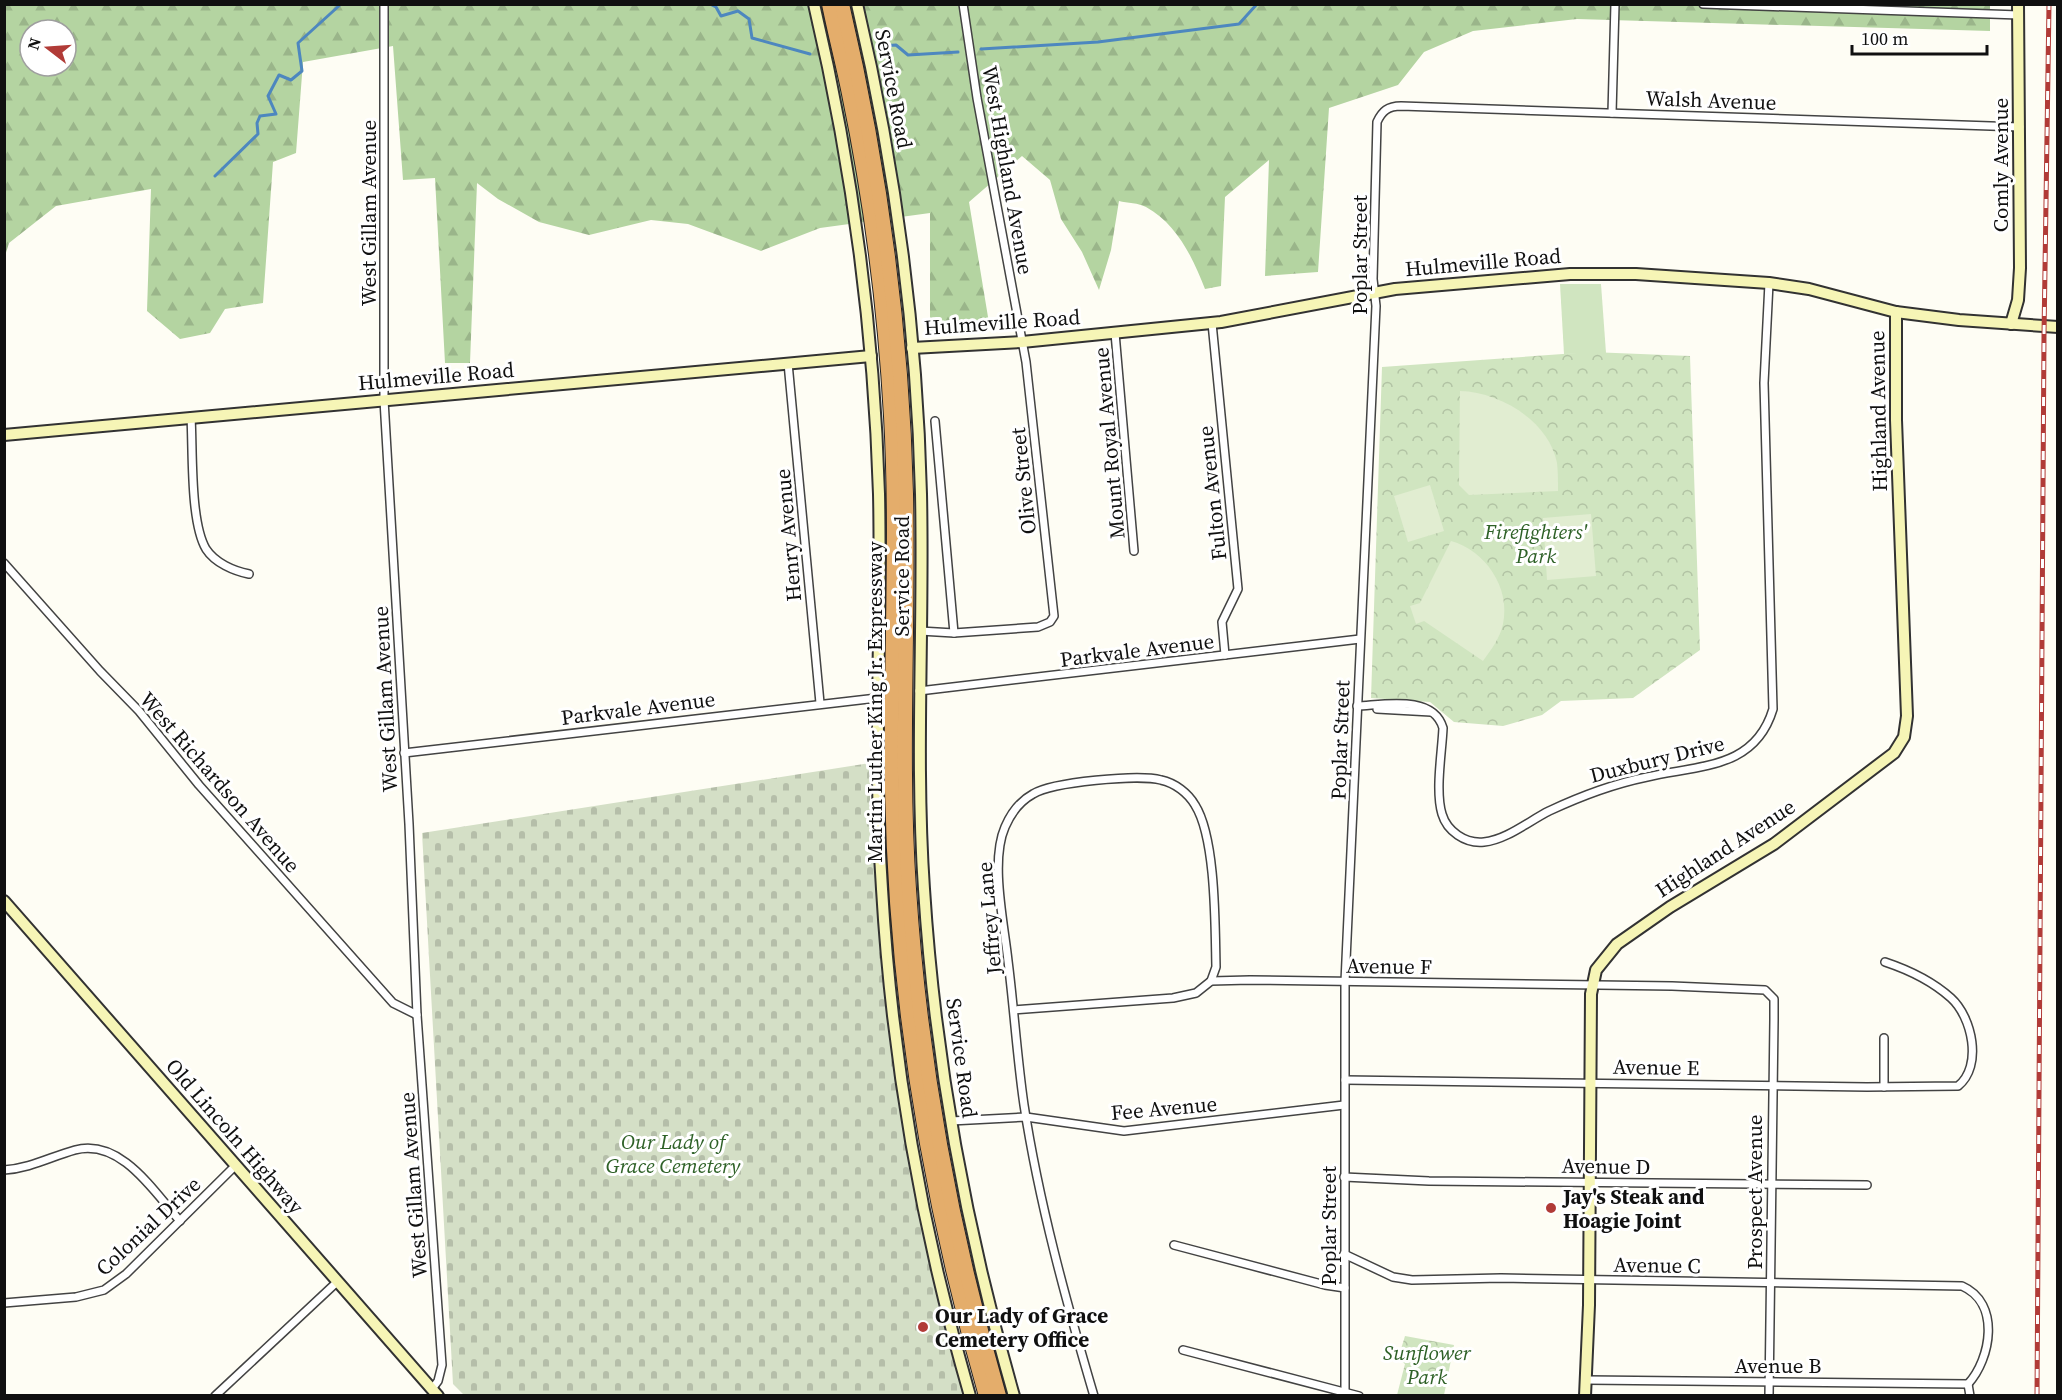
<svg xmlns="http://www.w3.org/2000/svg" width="2062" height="1400" viewBox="0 0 2062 1400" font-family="'Source Serif 4',serif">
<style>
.grass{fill:#d0e5c0}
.forest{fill:url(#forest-firs);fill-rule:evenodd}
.cemetery{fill:url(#cemetery-stones)}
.park{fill:url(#park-crowns)}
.pitch{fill:#e1edd1}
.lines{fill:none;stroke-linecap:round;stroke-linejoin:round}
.stream{stroke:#4d87bf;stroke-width:3}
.street-casing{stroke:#434343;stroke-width:10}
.secondary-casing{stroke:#323232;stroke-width:14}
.highway-casing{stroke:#212121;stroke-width:16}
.street{stroke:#fff;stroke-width:7}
.secondary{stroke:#f6f5b6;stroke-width:10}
.highway{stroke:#e4ad6b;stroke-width:14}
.rail-casing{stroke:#b13b37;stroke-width:5}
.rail{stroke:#fff;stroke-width:3;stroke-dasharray:9;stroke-linecap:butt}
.poi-dot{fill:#b13b37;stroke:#fff;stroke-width:2}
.labels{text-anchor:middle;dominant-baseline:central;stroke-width:6;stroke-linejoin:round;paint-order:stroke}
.street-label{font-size:21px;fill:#101010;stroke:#fff}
.park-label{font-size:21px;font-style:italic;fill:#2e6127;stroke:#fff}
.poi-label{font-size:21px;font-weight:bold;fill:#101010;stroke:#fff;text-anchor:start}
</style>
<defs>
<pattern id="forest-firs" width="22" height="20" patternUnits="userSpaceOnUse" patternTransform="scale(1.5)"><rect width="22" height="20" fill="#b4d4a1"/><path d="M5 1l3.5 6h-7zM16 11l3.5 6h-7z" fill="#9ab58a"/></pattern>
<pattern id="cemetery-stones" width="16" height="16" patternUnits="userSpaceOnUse" patternTransform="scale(1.5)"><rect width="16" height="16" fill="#d4dfc6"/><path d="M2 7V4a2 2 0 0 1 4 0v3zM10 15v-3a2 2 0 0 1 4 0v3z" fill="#b5bea9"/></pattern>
<pattern id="park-crowns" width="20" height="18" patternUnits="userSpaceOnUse" patternTransform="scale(1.5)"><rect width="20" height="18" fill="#d0e5c0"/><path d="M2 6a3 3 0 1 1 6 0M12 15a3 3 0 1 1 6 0" fill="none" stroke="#b2c3a4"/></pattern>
</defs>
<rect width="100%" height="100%" fill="#fefdf4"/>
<path class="grass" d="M 1560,284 L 1601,284 L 1606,353 L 1564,354 Z"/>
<path class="forest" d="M 5,5 L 1990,5 L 1990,31 L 1577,19 L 1473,31 L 1424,52 L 1398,85 L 1329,108 L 1318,272 L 1265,276 L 1269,160 L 1225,197 L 1221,286 L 1205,289 C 1193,258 1177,224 1146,207 C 1139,203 1127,203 1119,201 L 1111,250 L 1099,290 L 1082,252 L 1061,219 L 1050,180 L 1022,156 L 969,202 L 989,323 L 930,331 L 930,213 L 820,228 L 761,251 L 688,224 L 651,220 L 589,235 L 539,222 L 498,199 L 477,183 L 470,363 L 445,363 L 435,178 L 403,180 L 393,46 L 303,62 L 296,153 L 273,162 L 263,303 L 225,309 L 210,333 L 180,339 L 147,311 L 151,189 L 56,206 L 9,243 L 5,256 ZM 30,30 L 66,30 L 66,66 L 30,66 Z"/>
<path class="cemetery" d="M 870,763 L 870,809 L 883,984 L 913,1187 L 965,1395 L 464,1395 L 453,1384 L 422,833 Z"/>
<g class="park">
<path d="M 1591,352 L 1690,356 L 1700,650 L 1633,698 L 1561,701 L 1542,715 L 1503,726 L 1454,722 L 1430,702 L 1371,698 L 1382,367 Z"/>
<path d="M 1405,1336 L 1454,1345 L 1444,1395 L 1397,1395 L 1405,1364 L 1398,1359 Z"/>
</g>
<g class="pitch">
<path d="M 1460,391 C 1500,392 1549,421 1557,463 C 1558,472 1558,482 1558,491 L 1469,495 L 1459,485 Z"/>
<path d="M 1430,485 L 1444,531 L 1408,542 L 1394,496 Z"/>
<path d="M 1591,514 L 1596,576 L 1547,580 L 1543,518 Z"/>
<path d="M 1451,541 C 1485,550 1511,588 1503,624 C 1500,638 1491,650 1483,661 L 1424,621 L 1416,624 L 1410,606 L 1420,603 Z"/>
</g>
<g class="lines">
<g class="stream">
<path d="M 710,4 L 716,7 L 721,16 L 738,11 L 749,19 L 752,38 L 810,54"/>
<path d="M 880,46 L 896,45 L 908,55 L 958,52"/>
<path d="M 981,49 L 1098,42 L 1239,24 L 1257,4"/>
<path d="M 215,176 L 258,134 L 257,123 L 260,116 L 276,114 L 268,96 L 279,75 L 291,80 L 302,71 L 298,43 L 341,4"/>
</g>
<g class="street-casing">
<g id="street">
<path d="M 384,4 L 384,400 L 409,824 L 417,1015 L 442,1365 L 438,1381 L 432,1389"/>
<path d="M 1703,4 L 2019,15"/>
<path d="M 1612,113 L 1615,4"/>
<path d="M 1212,323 L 1238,589 L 1222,622 L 1225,655"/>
<path d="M 1115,333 L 1134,551"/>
<path d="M 788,363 L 820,703"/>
<path d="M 191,417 C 193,451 190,522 206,549 C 215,563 234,571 249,574"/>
<path d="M 935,421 L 954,633"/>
<path d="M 4,563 L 100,671 L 139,711 L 199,785 L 393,1003 L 417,1015"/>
<path d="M 920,631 L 954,633 L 1038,627 L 1050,622 L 1054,616 L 1026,362 L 977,98 L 963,4"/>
<path d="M 919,691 L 1360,639"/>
<path d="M 1357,706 C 1383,705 1433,694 1443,728 C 1442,752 1435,791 1442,814 C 1447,831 1465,844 1484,842 C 1506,840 1529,821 1549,811 C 1581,796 1613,784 1647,777 C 1700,765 1755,769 1773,709 L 1764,383 L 1769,283"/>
<path d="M 1377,709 L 1431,712"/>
<path d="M 404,753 L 877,698"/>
<path d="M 1014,1010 L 1173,998 L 1196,993 L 1211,981 L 1250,980 L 1672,986 L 1765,990 L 1774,999 L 1774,1020 L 1769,1396"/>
<path d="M 1345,1080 L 1867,1087 L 1958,1086 C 1983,1066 1972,1017 1951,998 C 1931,980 1909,970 1885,962"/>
<path d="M 1884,1087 L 1884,1038"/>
<path d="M 951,1121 L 1026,1117 L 1124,1131 L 1344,1105"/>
<path d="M 4,1170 C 31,1168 50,1157 75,1150 C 121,1138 154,1192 180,1221"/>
<path d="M 1344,1177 L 1429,1181 L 1867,1185"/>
<path d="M 1174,1245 L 1325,1285 L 1345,1288"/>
<path d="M 1344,1254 L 1393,1277 L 1412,1280 L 1501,1278 L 1962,1286 C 2001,1303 1991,1359 1968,1384"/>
<path d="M 4,1303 L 76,1297 L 104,1290 L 126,1274 L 235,1166"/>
<path d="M 1183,1350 L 1359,1396"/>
<path d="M 1587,1380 L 1968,1384"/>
<path d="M 1968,1384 L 1970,1396"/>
<path d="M 1345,1391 L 1345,982 L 1376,306 L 1373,279 L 1377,122 C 1382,111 1388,106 1401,106 L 2020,127"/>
<path d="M 215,1396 L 337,1282"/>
<path d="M 1094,1396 C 1066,1301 1039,1203 1024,1105 C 1017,1057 1014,1008 1008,961 C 1004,923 990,861 1005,827 C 1011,813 1020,801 1033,794 C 1052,782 1139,774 1161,780 C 1175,783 1188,793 1195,805 C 1216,838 1215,926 1216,967 L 1211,981"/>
</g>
</g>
<g class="secondary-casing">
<g id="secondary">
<path d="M 814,4 C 852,165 874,329 879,494 C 882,625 873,757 882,889 C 892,1060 922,1231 970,1396"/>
<path d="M 857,4 C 895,165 917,329 921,494 C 924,626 915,757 924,889 C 935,1061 966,1230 1014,1396"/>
<path d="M 2011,324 L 2018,300 L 2020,268 L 2018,4"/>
<path d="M 912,348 L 1022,342 L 1221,322 L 1395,289 L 1570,274 L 1636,274 L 1769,283 L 1809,289 L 1896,312 L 1959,320 L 2058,327"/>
<path d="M 4,435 L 871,356"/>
<path d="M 4,901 L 438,1396"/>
<path d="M 1585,1396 L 1589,1305 L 1591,994 L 1596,970 L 1617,944 L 1670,907 L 1774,844 L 1894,753 L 1904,737 L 1907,716 L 1896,420 L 1896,312"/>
</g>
</g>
<g class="highway-casing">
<g id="highway">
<path d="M 829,4 C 835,34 843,64 849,94 C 871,200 885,308 891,416 C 898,541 890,665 892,790 C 896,995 929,1199 986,1396"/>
<path d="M 842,4 C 880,165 902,329 906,494 C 909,626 900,757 909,889 C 920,1061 951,1230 999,1396"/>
</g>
</g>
<use href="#street" class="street"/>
<use href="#secondary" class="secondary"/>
<use href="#highway" class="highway"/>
<g class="rail-casing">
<path id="rail" d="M 2037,1396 L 2044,335 L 2049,4"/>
</g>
<use href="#rail" class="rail"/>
</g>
<g class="poi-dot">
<circle cx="1551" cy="1208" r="6"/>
<circle cx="923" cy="1327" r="6"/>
</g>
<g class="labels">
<g class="street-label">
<text transform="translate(894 89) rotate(79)">Service Road</text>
<text transform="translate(1711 100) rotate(2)">Walsh Avenue</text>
<text transform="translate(2000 165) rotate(-90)">Comly Avenue</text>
<text transform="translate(1008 170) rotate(80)">West Highland Avenue</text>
<text transform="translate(368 213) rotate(-90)">West Gillam Avenue</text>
<text transform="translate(1359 255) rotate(-90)">Poplar Street</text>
<text transform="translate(1483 262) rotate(-5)">Hulmeville Road</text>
<text transform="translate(1002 322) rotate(-4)">Hulmeville Road</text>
<text transform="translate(436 376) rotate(-5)">Hulmeville Road</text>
<text transform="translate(1878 411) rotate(-91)">Highland Avenue</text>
<text transform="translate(1109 443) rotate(-95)">Mount Royal Avenue</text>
<text transform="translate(1023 481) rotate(-96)">Olive Street</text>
<text transform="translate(1212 493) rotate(-96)">Fulton Avenue</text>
<text transform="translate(788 535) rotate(-95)">Henry Avenue</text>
<text transform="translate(901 576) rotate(-90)">Service Road</text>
<text transform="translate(1137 650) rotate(-7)">Parkvale Avenue</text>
<text transform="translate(385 699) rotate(-93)">West Gillam Avenue</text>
<text transform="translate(874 702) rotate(-90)">Martin Luther King Jr. Expressway</text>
<text transform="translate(638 708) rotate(-7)">Parkvale Avenue</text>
<text transform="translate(1340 740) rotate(-88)">Poplar Street</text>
<text transform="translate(1657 759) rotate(-14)">Duxbury Drive</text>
<text transform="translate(220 782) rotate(49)">West Richardson Avenue</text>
<text transform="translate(1725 848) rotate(-33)">Highland Avenue</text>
<text transform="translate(989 918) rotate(-95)">Jeffrey Lane</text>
<text transform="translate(1389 966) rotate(1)">Avenue F</text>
<text transform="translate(962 1058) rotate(82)">Service Road</text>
<text transform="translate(1656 1067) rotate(1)">Avenue E</text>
<text transform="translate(1164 1108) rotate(-5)">Fee Avenue</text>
<text transform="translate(235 1136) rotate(49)">Old Lincoln Highway</text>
<text transform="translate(1606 1166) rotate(1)">Avenue D</text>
<text transform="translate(413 1185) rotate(-94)">West Gillam Avenue</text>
<text transform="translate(1754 1192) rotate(-90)">Prospect Avenue</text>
<text transform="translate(148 1226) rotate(-43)">Colonial Drive</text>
<text transform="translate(1328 1226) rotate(-90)">Poplar Street</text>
<text transform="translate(1657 1265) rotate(1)">Avenue C</text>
<text x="1778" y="1365">Avenue B</text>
</g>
<g class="park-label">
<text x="1536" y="531">Firefighters'<tspan x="1536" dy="24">Park</tspan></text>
<text x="673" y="1141">Our Lady of<tspan x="673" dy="24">Grace Cemetery</tspan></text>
<text x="1427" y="1352">Sunflower<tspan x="1427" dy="24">Park</tspan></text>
</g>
<g class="poi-label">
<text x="1563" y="1196">Jay's Steak and<tspan x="1563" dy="24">Hoagie Joint</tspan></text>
<text x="935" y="1315">Our Lady of Grace<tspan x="935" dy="24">Cemetery Office</tspan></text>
</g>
</g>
<rect width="2062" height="1400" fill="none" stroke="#101010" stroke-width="12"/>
<g transform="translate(48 48) rotate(287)"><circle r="28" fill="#ffffff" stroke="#9f9f9f" stroke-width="1.5"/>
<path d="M0-4.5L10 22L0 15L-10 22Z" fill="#b13b37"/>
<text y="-9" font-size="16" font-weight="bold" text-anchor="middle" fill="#101010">N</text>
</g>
<path d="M1852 45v9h135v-9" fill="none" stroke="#101010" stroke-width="3"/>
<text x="1861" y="45" font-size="18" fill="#101010" stroke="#ffffff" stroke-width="4.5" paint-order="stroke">100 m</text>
</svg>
